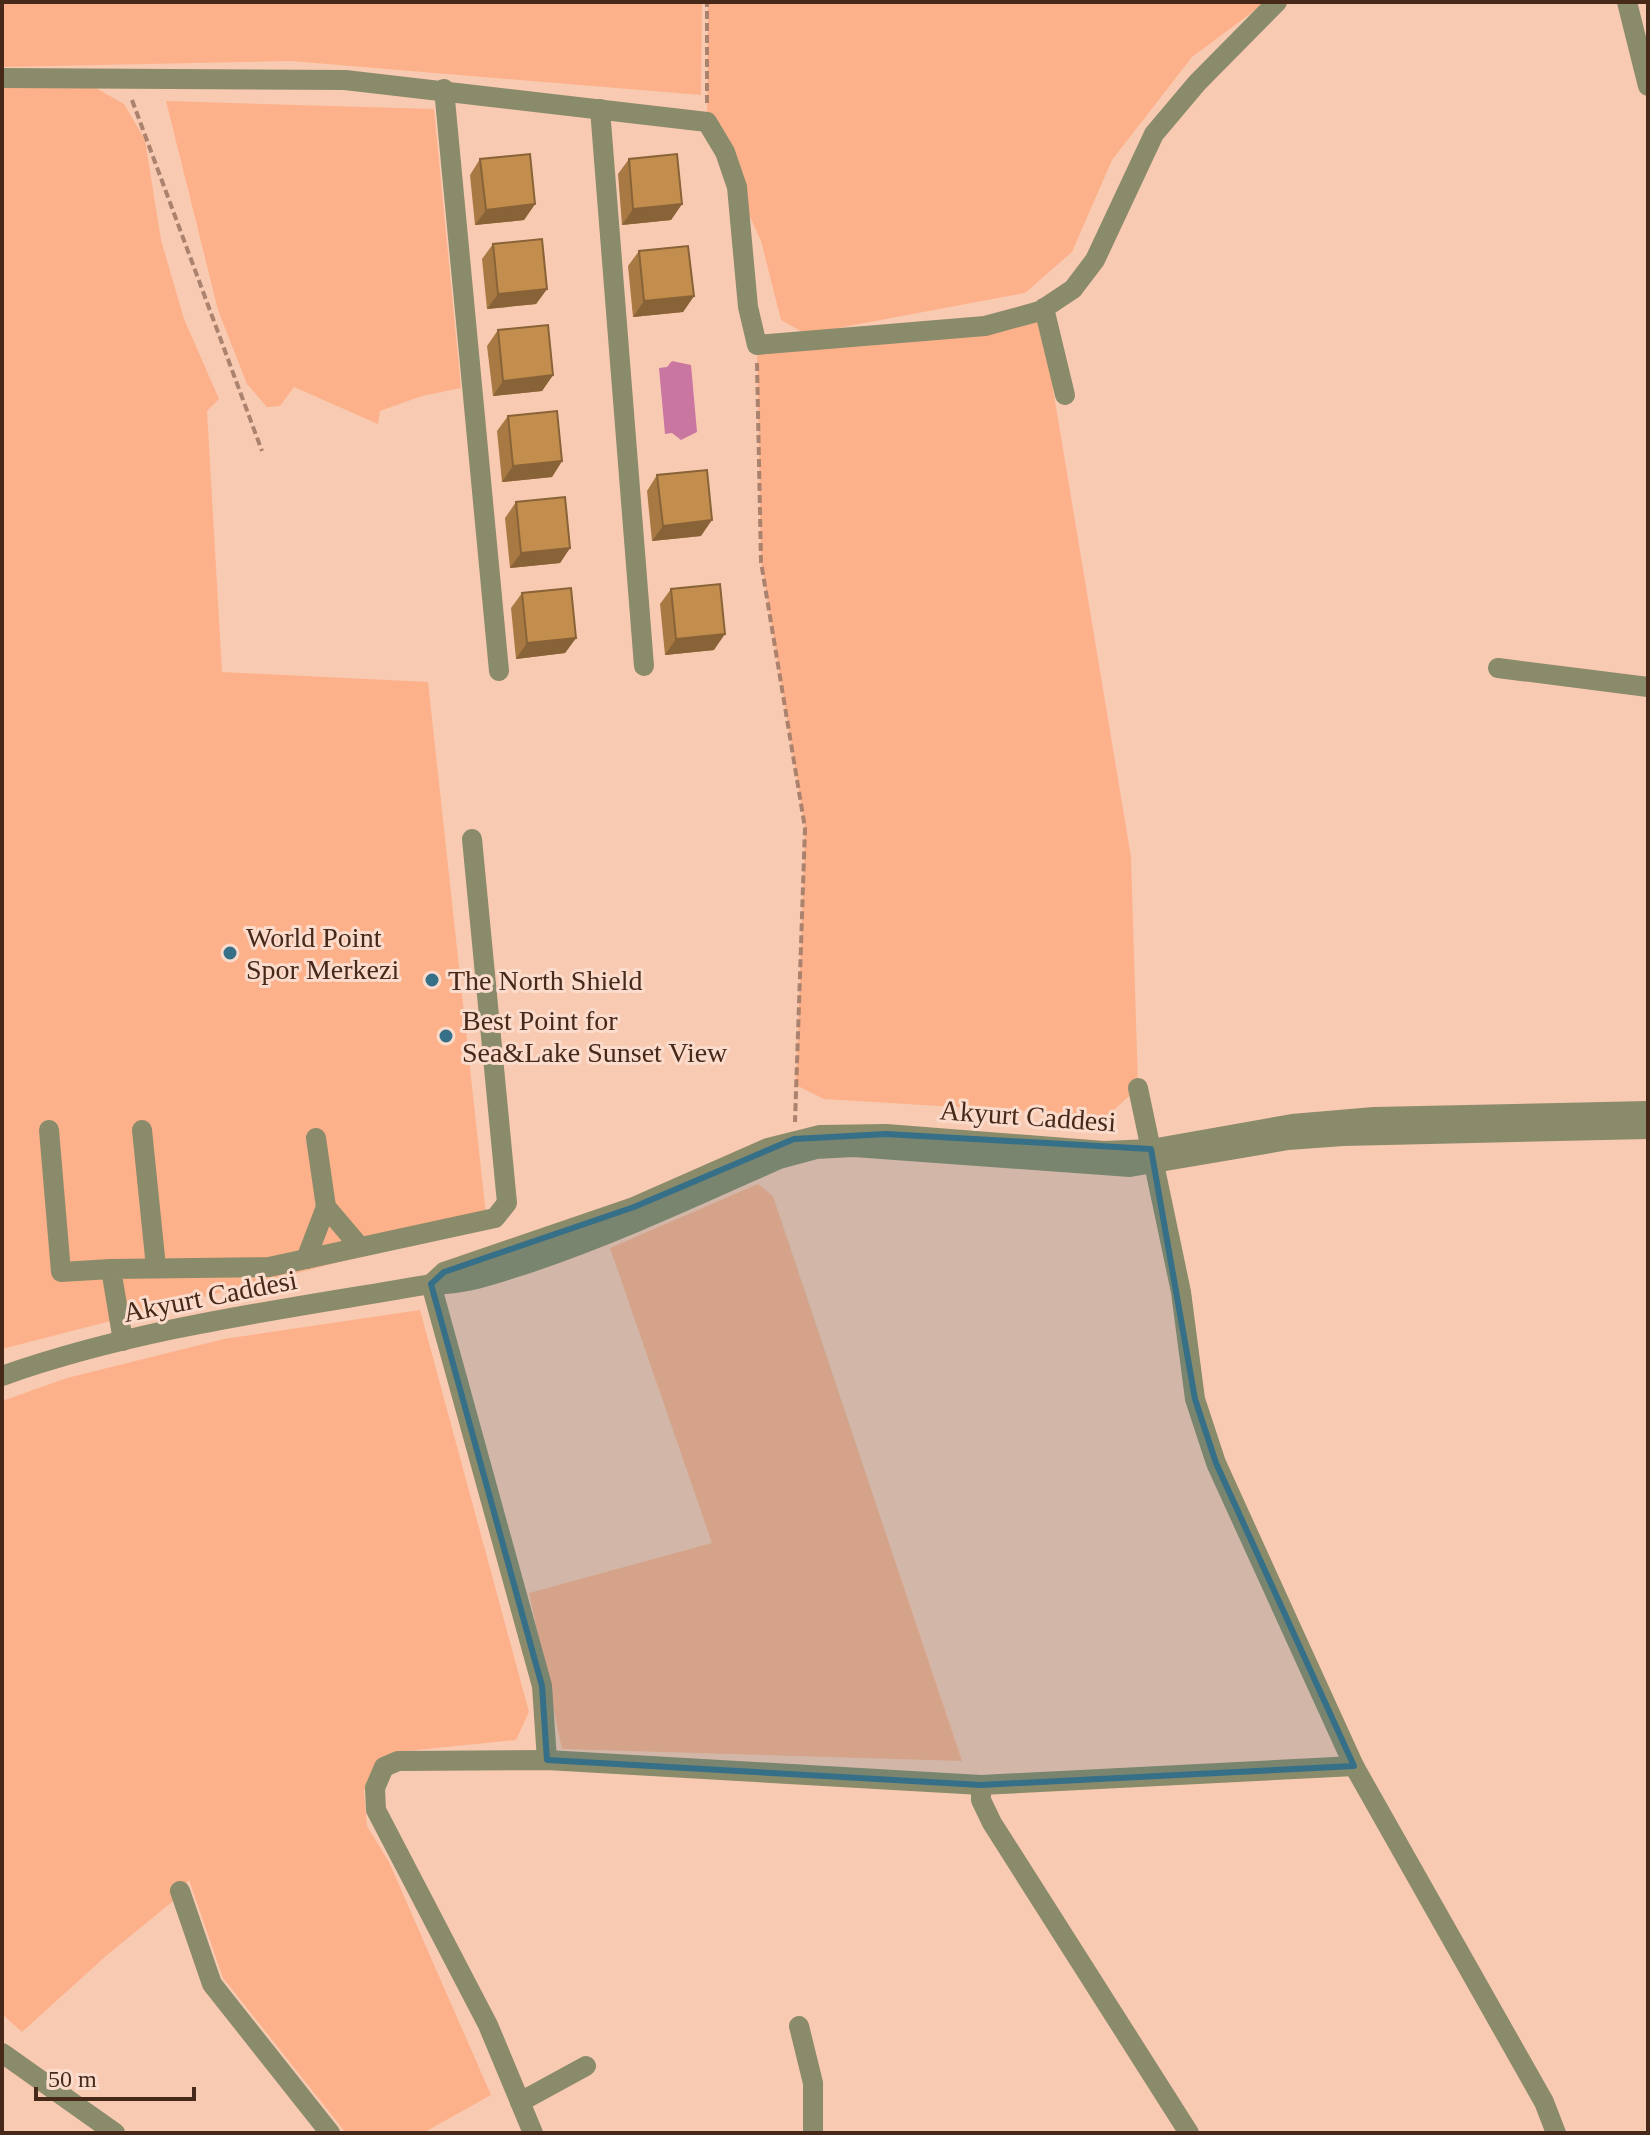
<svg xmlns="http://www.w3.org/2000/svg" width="1650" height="2135" viewBox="0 0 1650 2135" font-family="'Times New Roman',serif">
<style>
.green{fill:#fcb18a}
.water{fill:#c976a1}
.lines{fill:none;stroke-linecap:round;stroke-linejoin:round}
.path{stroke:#aa826e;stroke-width:4;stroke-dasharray:8 4;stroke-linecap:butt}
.minor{stroke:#8a8b6a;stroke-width:20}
.wall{fill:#a87943}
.shaded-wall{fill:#886337}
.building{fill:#c38d4e;stroke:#886337;stroke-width:2}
.marked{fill:#356f88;fill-opacity:0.2;stroke:#356f88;stroke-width:6;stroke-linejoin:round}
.poi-dot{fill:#356f88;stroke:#fbdbcb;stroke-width:3}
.labels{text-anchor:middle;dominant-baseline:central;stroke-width:6;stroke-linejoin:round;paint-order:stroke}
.poi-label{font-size:28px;fill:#472919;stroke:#fbdbcb;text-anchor:start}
.street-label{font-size:28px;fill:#472919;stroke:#fbdbcb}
</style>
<rect width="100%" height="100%" fill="#f9cab2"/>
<g class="green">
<path d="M 2,2 L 702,2 L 701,95 L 291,61 L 2,67 Z"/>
<path d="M 708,2 L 1266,2 L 1192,57 L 1112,160 L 1072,252 L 1025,293 L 806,334 L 781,320 L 761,241 L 707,122 Z"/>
<path d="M 94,87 L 124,104 L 145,140 L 161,240 L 184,319 L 219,399 L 207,411 L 222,672 L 428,682 L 487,1224 L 2,1349 L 2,88 Z"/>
<path d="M 166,101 L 434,109 L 461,388 L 422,396 L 380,411 L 378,424 L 294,387 L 280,406 L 267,407 L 247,384 L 218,310 Z"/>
<path d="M 1040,311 L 1131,857 L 1138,1088 L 1107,1116 L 824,1099 L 796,1085 L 805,828 L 761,562 L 757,345 Z"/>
<path d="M 758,1184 L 773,1196 L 962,1761 L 562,1749 L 529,1593 L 712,1543 L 610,1248 Z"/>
<path d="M 420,1310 L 529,1712 L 516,1740 L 397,1752 L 372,1772 L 364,1791 L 367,1826 L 389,1862 L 491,2095 L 423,2133 L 346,2133 L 223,1978 L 189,1880 L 172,1902 L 107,1955 L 22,2032 L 2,2014 L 2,1401 L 67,1378 L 224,1339 Z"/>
</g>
<path class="water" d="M 672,361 L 691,365 L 697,432 L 681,440 L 672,433 L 665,434 L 659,368 L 667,367 Z"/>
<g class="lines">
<g class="path">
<path d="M 132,100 L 262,451"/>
<path d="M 707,103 L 707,2"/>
<path d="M 757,363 L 761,562 L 805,828 L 795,1122"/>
</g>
<g class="minor">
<path d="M 1627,2 L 1648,86"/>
<path d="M 2,78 L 345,80 L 707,122 L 725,152 L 737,187 L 748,307 L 757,345 L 985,326 L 1040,311 L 1073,289 L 1095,260 L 1154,134 L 1197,83 L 1277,2"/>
<path d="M 444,89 L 499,671"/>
<path d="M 600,109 L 644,666"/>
<path d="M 1044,308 L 1065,395"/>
<path d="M 1498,668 L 1648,687"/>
<path d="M 1138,1088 L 1181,1292 L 1195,1399 L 1216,1463 L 1354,1766 L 1544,2102 L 1556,2133"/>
<path d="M 49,1130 L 61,1272 L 111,1269"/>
<path d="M 142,1130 L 156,1267"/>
<path d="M 316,1138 L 326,1207 L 360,1247"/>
<path d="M 306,1259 L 326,1207"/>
<path d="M 431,1284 L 444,1272 L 634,1207 L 768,1148 L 820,1135 L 886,1134 L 1104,1151 L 1151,1149 L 1292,1124 L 1374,1117 L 1648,1111"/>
<path d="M 431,1284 L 542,1686 L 547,1760"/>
<path d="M 123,1341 L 111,1269 L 269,1267 L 495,1218 L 507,1203 L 472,839"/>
<path d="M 2,1376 C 140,1327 287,1309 431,1284 C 462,1286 490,1275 520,1266 C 608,1237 694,1197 779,1159 L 816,1149 L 854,1147 L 1130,1167 L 1288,1140 L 1343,1136 L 1648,1129"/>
<path d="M 981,1785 L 981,1800 L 992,1823 L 1189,2133"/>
<path d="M 180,1891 L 212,1984 L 330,2133"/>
<path d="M 799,2026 L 813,2083 L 813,2133"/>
<path d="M 2,2053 L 115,2133"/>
<path d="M 520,2102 L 586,2066"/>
<path d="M 533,2133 L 488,2025 L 376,1810 L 375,1788 L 384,1767 L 398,1761 L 547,1760 L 981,1785 L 1354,1766"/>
</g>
</g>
<g class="wall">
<path d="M 480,159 L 535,204 L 524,220 L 475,225 L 470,175 Z"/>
<path d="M 629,159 L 682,204 L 671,220 L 622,225 L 618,174 Z"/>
<path d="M 493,244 L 547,289 L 536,304 L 487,309 L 482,259 Z"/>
<path d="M 639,251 L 694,296 L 683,312 L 633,317 L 628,266 Z"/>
<path d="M 498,330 L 553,375 L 542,391 L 493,396 L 487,346 Z"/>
<path d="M 508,416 L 562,461 L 552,477 L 502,482 L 497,431 Z"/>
<path d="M 657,475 L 701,536 L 652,541 L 647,491 Z"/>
<path d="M 516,502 L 570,548 L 560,563 L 510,568 L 505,518 Z"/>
<path d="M 671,589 L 714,650 L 665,655 L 660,604 Z"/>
<path d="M 522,593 L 576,638 L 565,653 L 516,659 L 511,608 Z"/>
</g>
<g class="shaded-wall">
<path d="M 535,204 L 524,220 L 475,225 L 486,210 Z"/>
<path d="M 682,204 L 671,220 L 622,225 L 633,209 Z"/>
<path d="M 547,289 L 536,304 L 487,309 L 498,294 Z"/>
<path d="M 694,296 L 683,312 L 633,317 L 644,301 Z"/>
<path d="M 553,375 L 542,391 L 493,396 L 503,381 Z"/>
<path d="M 562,461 L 552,477 L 502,482 L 513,466 Z"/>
<path d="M 712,520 L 701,536 L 652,541 L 663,526 Z"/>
<path d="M 570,548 L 560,563 L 510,568 L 521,553 Z"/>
<path d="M 725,634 L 714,650 L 665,655 L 676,639 Z"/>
<path d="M 576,638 L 565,653 L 516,659 L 527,643 Z"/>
</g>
<g class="building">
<path d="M 530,154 L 535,204 L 486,210 L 480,159 Z"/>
<path d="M 677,154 L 682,204 L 633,209 L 629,159 Z"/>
<path d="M 542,239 L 547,289 L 498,294 L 493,244 Z"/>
<path d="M 688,246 L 694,296 L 644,301 L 639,251 Z"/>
<path d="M 548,325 L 553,375 L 503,381 L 498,330 Z"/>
<path d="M 557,411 L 562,461 L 513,466 L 508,416 Z"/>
<path d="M 707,470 L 712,520 L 663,526 L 657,475 Z"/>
<path d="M 565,497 L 570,548 L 521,553 L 516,502 Z"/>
<path d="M 720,584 L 725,634 L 676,639 L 671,589 Z"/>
<path d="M 571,588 L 576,638 L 527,643 L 522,593 Z"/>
</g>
<path class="marked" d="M 886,1134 L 1151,1149 L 1195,1399 L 1216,1463 L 1354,1766 L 981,1785 L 547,1760 L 542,1686 L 431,1284 L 444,1272 L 634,1207 L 794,1139 Z"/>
<g class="poi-dot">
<circle cx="230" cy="953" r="8"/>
<circle cx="432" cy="980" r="8"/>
<circle cx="446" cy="1036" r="8"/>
</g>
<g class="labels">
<g class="poi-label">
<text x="246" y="937">World Point<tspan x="246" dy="32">Spor Merkezi</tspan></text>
<text x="448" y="980">The North Shield</text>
<text x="462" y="1020">Best Point for<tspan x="462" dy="32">Sea&amp;Lake Sunset View</tspan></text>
</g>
<g class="street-label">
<text transform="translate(1028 1116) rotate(4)">Akyurt Caddesi</text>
<text transform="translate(210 1296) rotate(-11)">Akyurt Caddesi</text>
</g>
</g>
<rect width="1650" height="2135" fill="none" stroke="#472919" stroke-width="8"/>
<path d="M36 2087v12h158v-12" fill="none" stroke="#472919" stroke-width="4"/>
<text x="48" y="2087" font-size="24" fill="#472919" stroke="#fbdbcb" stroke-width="6" paint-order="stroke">50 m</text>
</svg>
